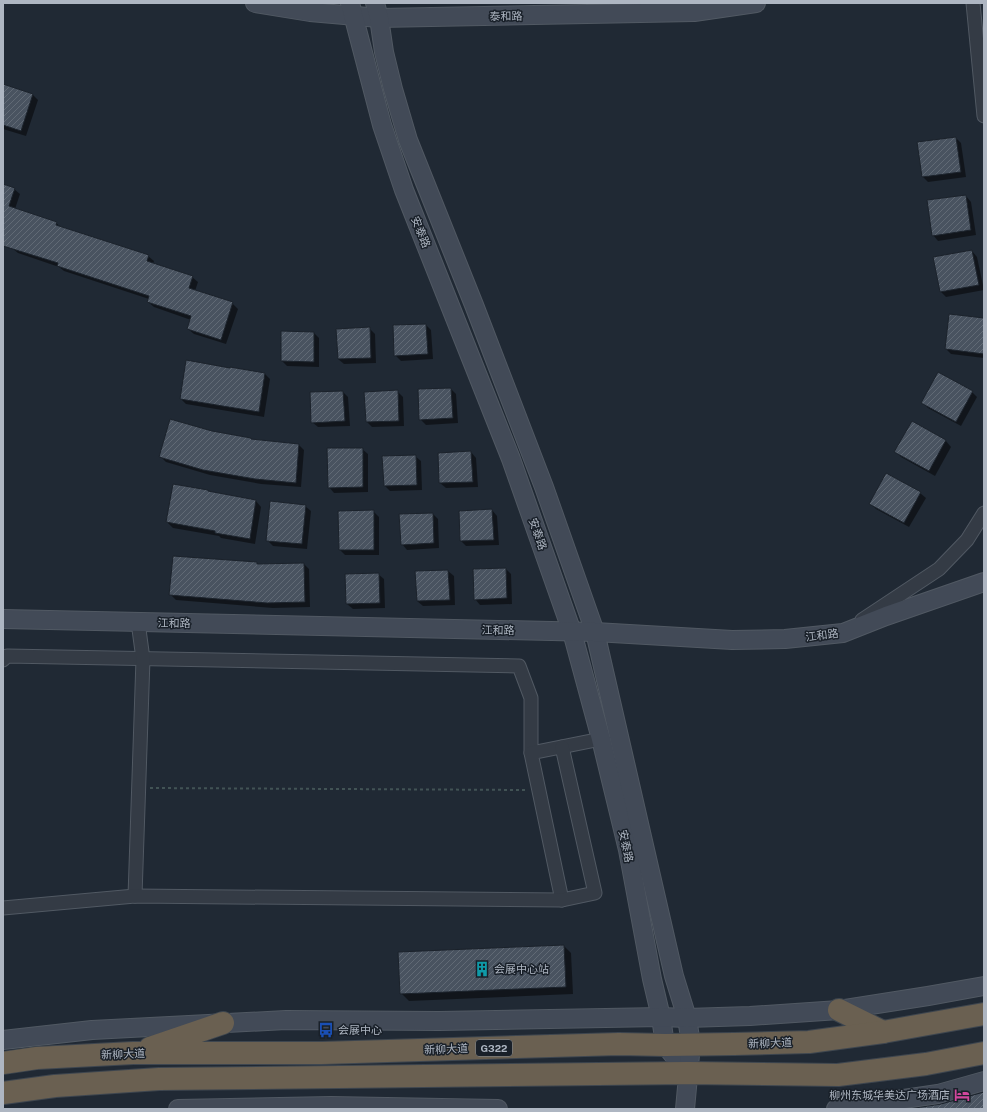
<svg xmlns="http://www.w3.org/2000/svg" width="987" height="1112" viewBox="0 0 987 1112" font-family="'Public Sans','Noto Sans SC',sans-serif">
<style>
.shadow{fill:#0007}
.building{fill:url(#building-hatch);stroke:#1b222b}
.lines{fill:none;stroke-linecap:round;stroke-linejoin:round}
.street-casing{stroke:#515963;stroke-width:15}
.secondary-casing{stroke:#515963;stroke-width:20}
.highway-casing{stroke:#3e464f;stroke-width:24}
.path{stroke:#425355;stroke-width:2;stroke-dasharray:3 3;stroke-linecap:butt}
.street{stroke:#343b45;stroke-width:13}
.secondary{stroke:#424a57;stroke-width:18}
.highway{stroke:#6a6051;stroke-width:22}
.labels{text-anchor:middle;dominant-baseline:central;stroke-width:3;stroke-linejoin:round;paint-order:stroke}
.shield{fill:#192029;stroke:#818994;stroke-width:1}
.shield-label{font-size:10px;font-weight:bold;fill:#aeb6c2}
.street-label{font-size:11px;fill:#aeb6c2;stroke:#192029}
.poi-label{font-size:11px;fill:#aeb6c2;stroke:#192029;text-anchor:start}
</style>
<defs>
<pattern id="building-hatch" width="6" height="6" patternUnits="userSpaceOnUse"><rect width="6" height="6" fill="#495360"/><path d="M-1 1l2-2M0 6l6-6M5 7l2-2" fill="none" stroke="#616a75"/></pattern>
</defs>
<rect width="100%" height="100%" fill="#202934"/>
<g class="shadow">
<path d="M 3,85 L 33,95 L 38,100 L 26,136 L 3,129 Z"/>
<path d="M 956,138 L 961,143 L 966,177 L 928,182 L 923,177 Z"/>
<path d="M 3,185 L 14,189 L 20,194 L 15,209 L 56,223 L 61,227 L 148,256 L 154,261 L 153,264 L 192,277 L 198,282 L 195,291 L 232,303 L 238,309 L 226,344 L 194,334 L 188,329 L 191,320 L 154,307 L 148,302 L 149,299 L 64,271 L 59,267 L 18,253 L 12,248 L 3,228 Z"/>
<path d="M 966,196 L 971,202 L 976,235 L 938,241 L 933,235 Z"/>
<path d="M 972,251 L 977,257 L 984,290 L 946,297 L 941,292 Z"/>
<path d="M 984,319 L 984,358 L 951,354 L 946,349 Z"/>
<path d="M 426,325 L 431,330 L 433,359 L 401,361 L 395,355 Z"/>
<path d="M 369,328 L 375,334 L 376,363 L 344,364 L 338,359 Z"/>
<path d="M 282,332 L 314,333 L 319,338 L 319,367 L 287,366 L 282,361 Z"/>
<path d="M 231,368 L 265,374 L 270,379 L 264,417 L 186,404 L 181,399 L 231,369 Z"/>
<path d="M 451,389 L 456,394 L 458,423 L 426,425 L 420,419 Z"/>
<path d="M 397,391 L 403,397 L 404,426 L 372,427 L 367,422 Z"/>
<path d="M 343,392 L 348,397 L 350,426 L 318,427 L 312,422 L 311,393 Z"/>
<path d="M 972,392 L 977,397 L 961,426 L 928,408 L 922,402 Z"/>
<path d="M 912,423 L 946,441 L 951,447 L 935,476 L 901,457 L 896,452 Z"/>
<path d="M 212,432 L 251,440 L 299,445 L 304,450 L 301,487 L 261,484 L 210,475 L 166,462 L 161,457 Z"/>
<path d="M 362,449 L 368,454 L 368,492 L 334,493 L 329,487 Z"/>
<path d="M 471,452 L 476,458 L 478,487 L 446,488 L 440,483 Z"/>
<path d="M 415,456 L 421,461 L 422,490 L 390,491 L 385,486 L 383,457 Z"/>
<path d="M 210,493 L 256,501 L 261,507 L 255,544 L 221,538 L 219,536 L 173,528 L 167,522 Z"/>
<path d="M 920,493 L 926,498 L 909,527 L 876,509 L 870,503 Z"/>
<path d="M 305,506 L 311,511 L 307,549 L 273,546 L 267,540 Z"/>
<path d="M 492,510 L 497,516 L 499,545 L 466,546 L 461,541 Z"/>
<path d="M 373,511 L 379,517 L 379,555 L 345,555 L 340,550 Z"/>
<path d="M 433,514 L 438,519 L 439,548 L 407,550 L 402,544 Z"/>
<path d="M 257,563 L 258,565 L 304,564 L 309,569 L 310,607 L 273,608 L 176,600 L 170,594 Z"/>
<path d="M 506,569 L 511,574 L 512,604 L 480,605 L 475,599 Z"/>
<path d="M 448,571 L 454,576 L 455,605 L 423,606 L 417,601 L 416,572 Z"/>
<path d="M 378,574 L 384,579 L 385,608 L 353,609 L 347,604 Z"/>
<path d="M 564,946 L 571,953 L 573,994 L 409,1001 L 401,993 Z"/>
</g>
<g class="building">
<path d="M 3,84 L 33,94 L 21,131 L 3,125 Z"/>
<path d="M 956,137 L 961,172 L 922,177 L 917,142 Z"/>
<path d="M 3,184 L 15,188 L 9,206 L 57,222 L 56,225 L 149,255 L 147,261 L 193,276 L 189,288 L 233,302 L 221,340 L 187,329 L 191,316 L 147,302 L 149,296 L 57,266 L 58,263 L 3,246 Z"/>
<path d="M 966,195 L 971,230 L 932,236 L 927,200 Z"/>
<path d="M 972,250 L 979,285 L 940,292 L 933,257 Z"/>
<path d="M 949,314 L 984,318 L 984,354 L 945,349 Z"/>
<path d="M 426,324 L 428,354 L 394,356 L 393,325 Z"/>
<path d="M 370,327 L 371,358 L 338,359 L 336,329 Z"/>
<path d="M 281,331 L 314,332 L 314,362 L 281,361 Z"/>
<path d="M 186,360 L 230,368 L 230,367 L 265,373 L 259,412 L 180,399 Z"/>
<path d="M 938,372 L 973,391 L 956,422 L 921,403 Z"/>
<path d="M 451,388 L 453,418 L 419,420 L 418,389 Z"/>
<path d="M 398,390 L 399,421 L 366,422 L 364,392 Z"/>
<path d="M 343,391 L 345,421 L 311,423 L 310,392 Z"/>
<path d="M 170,419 L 212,431 L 251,438 L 251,439 L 299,444 L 296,483 L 255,479 L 203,470 L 159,457 Z"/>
<path d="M 912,421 L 946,440 L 929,471 L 894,452 Z"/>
<path d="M 327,448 L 363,448 L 363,487 L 328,488 Z"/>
<path d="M 471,451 L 473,482 L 439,483 L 438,453 Z"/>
<path d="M 416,455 L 417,485 L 384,486 L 382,456 Z"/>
<path d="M 886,473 L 921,492 L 904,523 L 869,504 Z"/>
<path d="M 173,484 L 208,490 L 208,491 L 256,500 L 250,539 L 215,533 L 215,531 L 166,522 Z"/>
<path d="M 270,501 L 306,505 L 302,544 L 266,541 Z"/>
<path d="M 492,509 L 494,540 L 460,541 L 459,511 Z"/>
<path d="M 374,510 L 374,550 L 339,550 L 338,511 Z"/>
<path d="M 433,513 L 434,543 L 401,545 L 399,514 Z"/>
<path d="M 173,556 L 257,562 L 257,564 L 304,563 L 305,602 L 267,603 L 169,595 Z"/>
<path d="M 506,568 L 507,598 L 474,600 L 473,569 Z"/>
<path d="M 448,570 L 450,600 L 417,601 L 415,571 Z"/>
<path d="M 379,573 L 380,603 L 346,604 L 345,574 Z"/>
<path d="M 564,945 L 566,987 L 400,994 L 398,952 Z"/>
<path d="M 984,1092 L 984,1109 L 908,1109 L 941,1104 Z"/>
</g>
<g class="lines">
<g class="street-casing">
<g id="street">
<path d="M 973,3 L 984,116"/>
<path d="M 862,620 L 939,569 L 967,540 L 984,513"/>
<path d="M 3,660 L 7,656 L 519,666 L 531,698 L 531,753"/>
<path d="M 135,896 L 143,659 L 138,622"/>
<path d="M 562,900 L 531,753 L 601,739"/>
<path d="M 3,908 L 135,896 L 562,900 L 595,893 L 562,747"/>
</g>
</g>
<g class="secondary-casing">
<g id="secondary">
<path d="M 255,3 L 310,12 L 379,18 L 694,12 L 756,3"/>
<path d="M 350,3 L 382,125 L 404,190 L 511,459 L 572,632 L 601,739 L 628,850 L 652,979 L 661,1017 L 665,1045 L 688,1073"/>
<path d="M 375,3 L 379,18 L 384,52 L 393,89 L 408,140 L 474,305 L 544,487 L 595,632 L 674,976 L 687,1018 L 691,1044 L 685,1109"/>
<path d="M 3,619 L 595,632 L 732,640 L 785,639 L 843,633 L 886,616 L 984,582"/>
<path d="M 3,1040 L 92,1030 L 286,1020 L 439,1021 L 661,1017 L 687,1018 L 750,1016 L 839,1010 L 928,996 L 984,986"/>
<path d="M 178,1109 L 331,1106 L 498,1109"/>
<path d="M 836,1109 L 938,1094 L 984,1081"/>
</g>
</g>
<g class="highway-casing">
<g id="highway">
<path d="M 839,1010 L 883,1032"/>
<path d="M 150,1048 L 223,1023"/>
<path d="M 3,1063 L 37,1058 L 133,1053 L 322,1053 L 619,1044 L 665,1045 L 734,1044 L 809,1042 L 883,1032 L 984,1014"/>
<path d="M 3,1093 L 55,1086 L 159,1079 L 688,1073 L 838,1075 L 926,1064 L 984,1053"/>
</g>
</g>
<path class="path" d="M 150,788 L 527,790"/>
<use href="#street" class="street"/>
<use href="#secondary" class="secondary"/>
<use href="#highway" class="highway"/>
</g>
<defs>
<g id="building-bare" transform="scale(1.2)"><path d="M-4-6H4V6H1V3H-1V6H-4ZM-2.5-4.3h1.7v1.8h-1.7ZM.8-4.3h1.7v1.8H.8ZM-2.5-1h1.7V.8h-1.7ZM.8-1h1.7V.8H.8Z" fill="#0f9aa8" stroke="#192029" stroke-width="2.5" paint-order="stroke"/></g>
<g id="bus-bare" transform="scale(1.2)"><path d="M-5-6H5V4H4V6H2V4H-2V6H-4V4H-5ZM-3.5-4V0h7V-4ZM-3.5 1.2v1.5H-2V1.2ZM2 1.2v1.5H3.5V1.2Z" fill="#1a4fb4" stroke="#192029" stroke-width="2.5" paint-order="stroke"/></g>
<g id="hotel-bare" transform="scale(1.2)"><path d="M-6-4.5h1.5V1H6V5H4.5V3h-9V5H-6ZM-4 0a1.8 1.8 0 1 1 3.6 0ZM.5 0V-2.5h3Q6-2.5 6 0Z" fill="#d1479c" stroke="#192029" stroke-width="2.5" paint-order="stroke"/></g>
</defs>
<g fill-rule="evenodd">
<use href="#building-bare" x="482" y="969"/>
<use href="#bus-bare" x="326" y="1030"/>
<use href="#hotel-bare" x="962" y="1095"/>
</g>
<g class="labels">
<rect class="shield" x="476" y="1040" width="36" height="16" rx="3"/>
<g class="shield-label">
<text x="494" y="1048">G322</text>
</g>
<g class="street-label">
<text transform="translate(506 16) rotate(-1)">泰和路</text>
<text transform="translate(421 232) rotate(68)">安泰路</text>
<text transform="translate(538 534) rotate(71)">安泰路</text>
<text transform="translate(174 623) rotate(1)">江和路</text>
<text transform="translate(498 630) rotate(1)">江和路</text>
<text transform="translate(822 635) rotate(-7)">江和路</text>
<text transform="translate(626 846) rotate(78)">安泰路</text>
<text transform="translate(770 1043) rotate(-2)">新柳大道</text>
<text transform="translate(446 1049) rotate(-2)">新柳大道</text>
<text transform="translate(123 1054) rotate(-2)">新柳大道</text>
</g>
<g class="poi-label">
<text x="494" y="969">会展中心站</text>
<text x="338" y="1030">会展中心</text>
<text x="950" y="1095" text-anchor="end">柳州东城华美达广场酒店</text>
</g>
</g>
<rect width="987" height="1112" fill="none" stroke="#aeb6c2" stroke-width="8"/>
</svg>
